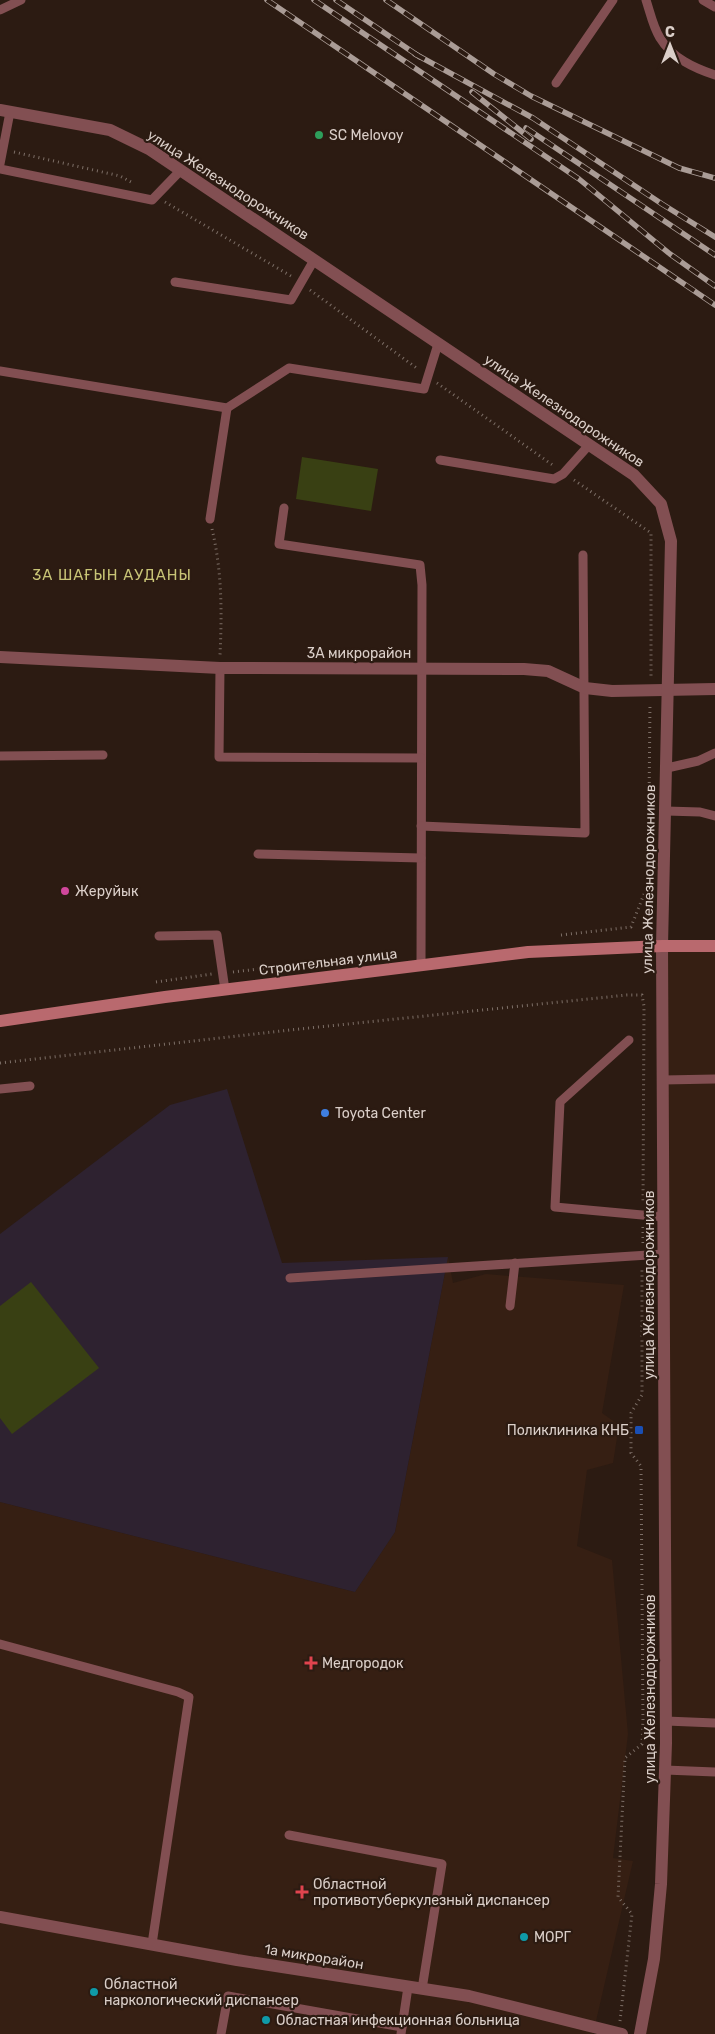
<svg xmlns="http://www.w3.org/2000/svg" width="715" height="2034" viewBox="0 0 715 2034" font-family="Rubik,sans-serif">
<style>
.built{fill:#361f13}
.education{fill:#2e2230}
.green{fill:#394013}
.lines{fill:none;stroke-linecap:round;stroke-linejoin:round}
.path{stroke:#7d6f67;stroke-width:3;stroke-dasharray:1 4;stroke-linecap:butt}
.service{stroke:#824f52;stroke-width:9}
.minor{stroke:#824f52;stroke-width:12}
.tertiary{stroke:#824f52;stroke-width:12}
.secondary{stroke:#b9696e;stroke-width:12}
.rail-casing{stroke:#aa9c96;stroke-width:5.5}
.rail{stroke:#2c1b12;stroke-width:4;stroke-dasharray:11;stroke-linecap:butt}
.leisure-dot{fill:#2e9e5b;stroke:#2c1b12;stroke-width:2}
.hotel-dot{fill:#d1479c;stroke:#2c1b12;stroke-width:2}
.shop-dot{fill:#3f7fe0;stroke:#2c1b12;stroke-width:2}
.transit-dot{fill:#1a4fb4;stroke:#2c1b12;stroke-width:2}
.health-dot{fill:#e0444e;stroke:#2c1b12;stroke-width:2}
.culture-dot{fill:#0f9aa8;stroke:#2c1b12;stroke-width:2}
.labels{text-anchor:middle;dominant-baseline:central;stroke-width:4.5;stroke-linejoin:round;paint-order:stroke}
.poi-label{font-size:14px;fill:#dbcfc9;stroke:#2c1b12;text-anchor:start}
.street-label{font-size:14px;fill:#dbcfc9;stroke:#2c1b12}
.neighbourhood-label{font-size:15px;letter-spacing:1px;fill:#c8c476;stroke:#2c1b12}
</style>
<rect width="100%" height="100%" fill="#2c1b12"/>
<g class="built">
<path d="M 662,946 L 715,946 L 715,2034 L 640,2034 L 661,1884 Z"/>
<path d="M 448,1257 L 453,1283 L 486,1274 L 624,1285 L 602,1413 L 619,1425 L 613,1463 L 587,1470 L 577,1546 L 612,1560 L 628,1734 L 613,1858 L 633,1861 L 593,2034 L 0,2034 L 0,1502 L 355,1592 L 395,1532 Z"/>
</g>
<path class="education" d="M 227,1089 L 282,1263 L 448,1257 L 395,1532 L 355,1592 L 0,1502 L 0,1234 L 170,1105 Z"/>
<g class="green">
<path d="M 302,457 L 378,469 L 371,511 L 296,499 Z"/>
<path d="M 31,1282 L 99,1368 L 12,1434 L 0,1418 L 0,1306 Z"/>
</g>
<g class="lines">
<g class="path">
<path d="M 14,152 L 120,176 L 131,182"/>
<path d="M 165,202 L 291,276"/>
<path d="M 310,290 L 418,369"/>
<path d="M 437,383 L 554,466"/>
<path d="M 574,480 L 651,533 L 651,678"/>
<path d="M 212,529 C 222,571 222,612 220,655"/>
<path d="M 649,803 L 650,704"/>
<path d="M 561,935 L 631,927 L 648,884"/>
<path d="M 233,972 L 276,967"/>
<path d="M 156,982 L 212,974"/>
<path d="M 0,1063 L 290,1030 L 627,995 L 642,995 L 644,1006 L 643,1203"/>
<path d="M 643,1243 L 643,1227"/>
<path d="M 620,2021 L 632,1914 L 618,1897 L 625,1758 L 642,1744 L 643,1720 L 641,1466 L 631,1453 L 631,1413 L 642,1395 L 642,1267"/>
</g>
<g class="service">
<path d="M 646,0 C 650,12 653,27 660,38 C 672,58 694,68 715,75"/>
<path d="M 703,0 L 715,7"/>
<path d="M 0,10 L 21,0"/>
<path d="M 556,83 L 613,0"/>
<path d="M 0,164 L 10,112"/>
<path d="M 0,169 L 152,200 L 181,170"/>
<path d="M 175,282 L 291,300 L 314,260"/>
<path d="M 0,371 L 227,408 L 289,368 L 424,389 L 438,344"/>
<path d="M 440,460 L 554,479 L 563,474 L 589,445"/>
<path d="M 284,508 L 279,544 L 420,565 L 422,585 L 421,966"/>
<path d="M 210,519 L 227,408"/>
<path d="M 220,668 L 219,757 L 421,758"/>
<path d="M 0,756 L 103,755"/>
<path d="M 667,768 L 698,761 L 715,753"/>
<path d="M 666,811 L 700,812 L 715,816"/>
<path d="M 421,826 L 585,833 L 583,555"/>
<path d="M 258,854 L 421,858"/>
<path d="M 159,936 L 217,935 L 225,990"/>
<path d="M 629,1040 L 560,1102 L 555,1207 L 664,1217"/>
<path d="M 663,1080 L 715,1079"/>
<path d="M 0,1089 L 30,1086"/>
<path d="M 290,1278 L 664,1254"/>
<path d="M 510,1306 L 515,1263"/>
<path d="M 0,1644 L 178,1692 L 189,1697 L 152,1944"/>
<path d="M 666,1721 L 715,1723"/>
<path d="M 665,1770 L 715,1772"/>
<path d="M 289,1835 L 442,1864 L 422,1989"/>
<path d="M 221,2034 L 228,1996 L 402,2027"/>
<path d="M 401,2034 L 408,1987"/>
</g>
<g class="minor">
<path d="M 0,657 L 220,668 L 524,669 L 548,671 L 585,688 L 612,691 L 715,689"/>
<path d="M 0,1917 L 237,1960 L 469,1996 L 622,2034"/>
</g>
<path class="tertiary" d="M 0,110 L 110,130 L 149,149 L 634,475 L 661,504 L 671,541 L 662,946 L 666,1743 L 661,1884 L 654,1959 L 640,2034"/>
<path class="secondary" d="M 0,1021 L 165,997 L 528,952 L 662,946 L 715,946"/>
<g class="rail-casing">
<g id="rail">
<path d="M 267,0 L 715,305"/>
<path d="M 314,0 L 579,179 L 670,254 L 715,286"/>
<path d="M 336,0 L 420,57"/>
<path d="M 386,0 L 494,74 L 531,96 L 679,168 L 715,178"/>
<path d="M 415,54 L 533,118 L 662,204 L 715,237"/>
<path d="M 472,92 L 531,139"/>
<path d="M 526,128 L 715,255"/>
</g>
</g>
<use href="#rail" class="rail"/>
</g>
<circle class="leisure-dot" cx="319" cy="135" r="5"/>
<circle class="hotel-dot" cx="65" cy="891" r="5"/>
<circle class="shop-dot" cx="325" cy="1113" r="5"/>
<rect class="transit-dot" x="634" y="1425" width="10" height="10" rx="2.5"/>
<g class="health-dot">
<path d="M308.5 1655.5h5v5h5v5h-5v5h-5v-5h-5v-5h5z"/>
<path d="M299.5 1884.5h5v5h5v5h-5v5h-5v-5h-5v-5h5z"/>
</g>
<g class="culture-dot">
<circle cx="524" cy="1937" r="5"/>
<circle cx="94" cy="1992" r="5"/>
<circle cx="266" cy="2020" r="5"/>
</g>
<g class="labels">
<g class="poi-label">
<text x="329" y="135">SC Melovoy</text>
<text x="75" y="891">Жеруйык</text>
<text x="335" y="1113">Toyota Center</text>
<text x="629" y="1430" text-anchor="end">Поликлиника КНБ</text>
<text x="322" y="1663">Медгородок</text>
<text x="313" y="1884">Областной<tspan x="313" dy="16">противотуберкулезный диспансер</tspan></text>
<text x="534" y="1937">МОРГ</text>
<text x="104" y="1984">Областной<tspan x="104" dy="16">наркологический диспансер</tspan></text>
<text x="276" y="2020">Областная инфекционная больница</text>
</g>
<g class="street-label">
<text transform="translate(228 185) rotate(33)">улица Железнодорожников</text>
<text transform="translate(564 411) rotate(34)">улица Железнодорожников</text>
<text x="359" y="653">3А микрорайон</text>
<text transform="translate(649 879) rotate(-89)">улица Железнодорожников</text>
<text transform="translate(328 962) rotate(-7)">Строительная улица</text>
<text transform="translate(649 1285) rotate(-90)">улица Железнодорожников</text>
<text transform="translate(650 1689) rotate(-90)">улица Железнодорожников</text>
<text transform="translate(314 1957) rotate(9)">1а микрорайон</text>
</g>
<g class="neighbourhood-label">
<text x="112" y="575">3А ШАҒЫН АУДАНЫ</text>
</g>
</g>
<g transform="translate(670 45)" stroke="#2c1b12" stroke-width="4" paint-order="stroke">
<path d="M0-4L9 19L0 12L-9 19Z" fill="#dbcfc9"/>
<text y="-8" font-size="14" font-weight="bold" text-anchor="middle" fill="#dbcfc9">С</text>
</g>
</svg>
